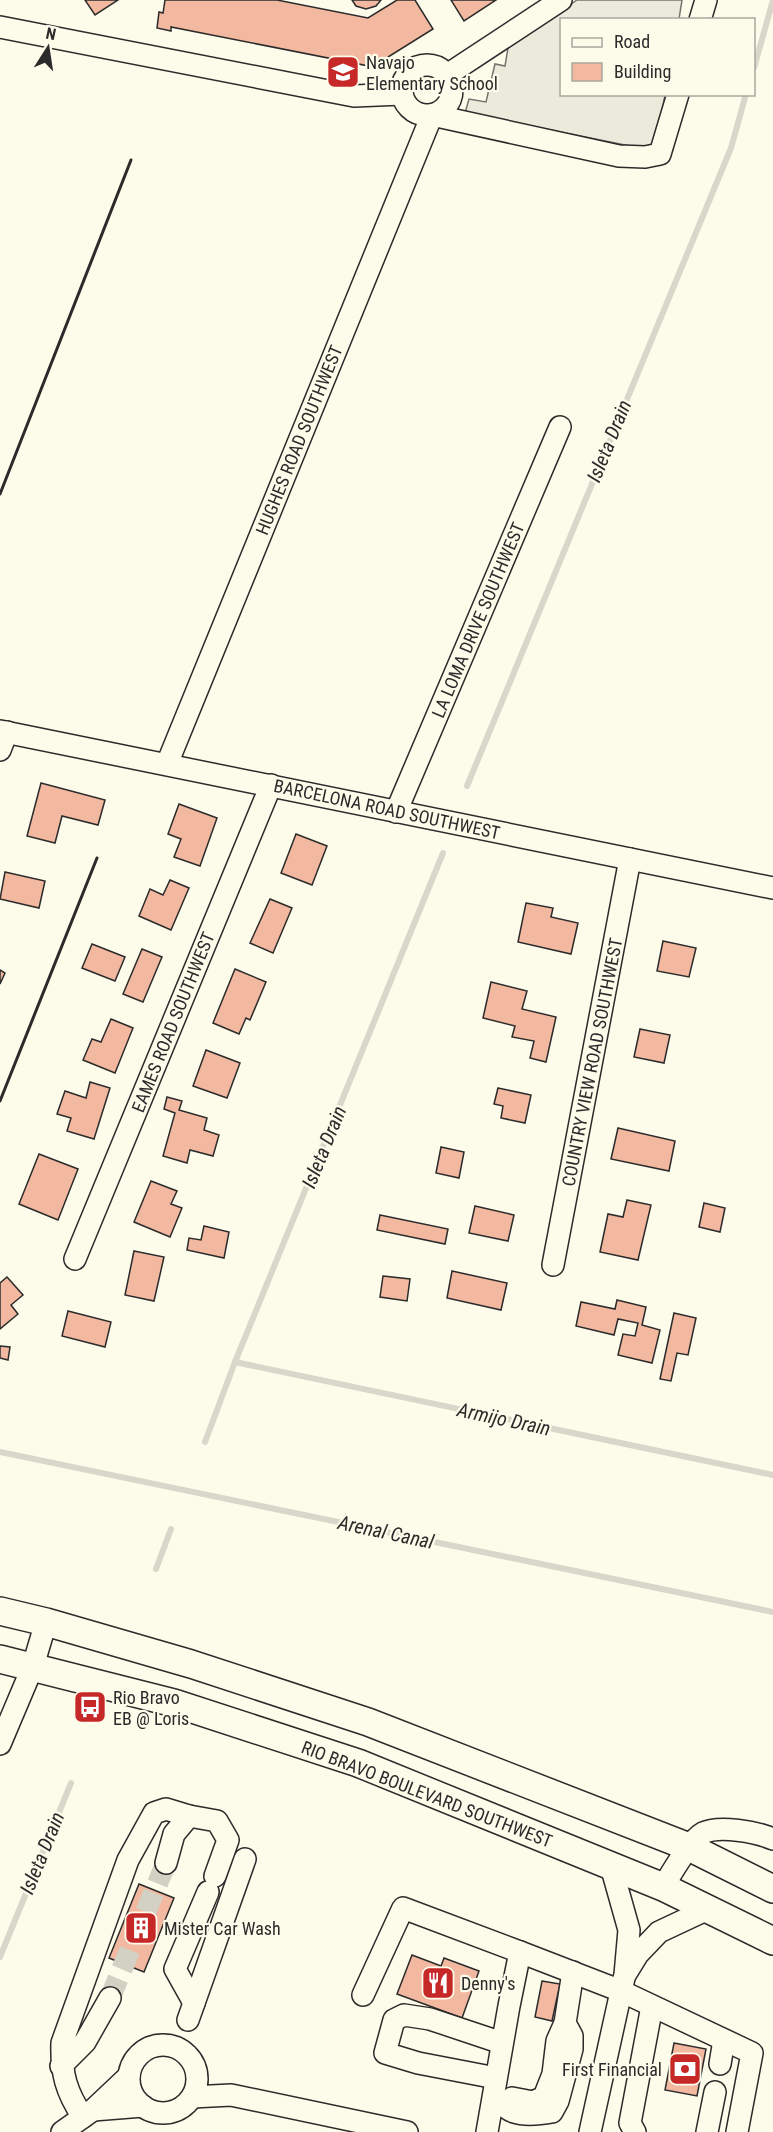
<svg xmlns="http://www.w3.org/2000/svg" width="773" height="2132" viewBox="0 0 773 2132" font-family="'Roboto Condensed',sans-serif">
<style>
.parking{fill:#eceadb;stroke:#74746e;stroke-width:1.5}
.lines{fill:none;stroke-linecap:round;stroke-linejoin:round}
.stream{stroke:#d8d7c9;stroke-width:6}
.building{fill:#f2b8a0;stroke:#2b2b2b;stroke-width:1.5}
.minor-tunnel{stroke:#d3d1c4;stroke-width:21;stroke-dasharray:21 10;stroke-linecap:butt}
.minor-casing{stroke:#2b2b2b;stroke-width:24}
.major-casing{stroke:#2b2b2b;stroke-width:30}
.minor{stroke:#fdfbea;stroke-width:21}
.major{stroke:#fdfbea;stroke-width:27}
.wall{stroke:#2b2b2b;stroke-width:3}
.labels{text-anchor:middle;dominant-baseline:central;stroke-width:4.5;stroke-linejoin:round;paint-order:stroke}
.poi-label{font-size:18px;fill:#2b2b2b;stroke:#fdfbea;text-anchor:start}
.street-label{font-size:18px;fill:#2b2b2b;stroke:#fdfbea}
.water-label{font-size:20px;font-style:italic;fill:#2b2b2b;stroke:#fdfbea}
</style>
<rect width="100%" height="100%" fill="#fdfbea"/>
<path class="parking" d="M 577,0 L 682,0 L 679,19 L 562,20 L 562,94 L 665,95 L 655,151 L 465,113 L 469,99 L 486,102 L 495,64 L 505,66 L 508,48 Z"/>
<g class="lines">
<g class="stream">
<path d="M 754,68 L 773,0"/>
<path d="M 467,786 L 731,148 L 746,94"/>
<path d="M 235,1362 L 773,1475"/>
<path d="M 205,1442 L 235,1362 L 443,853"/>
<path d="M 0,1452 L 773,1612"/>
<path d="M 156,1569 L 171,1529"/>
<path d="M 0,1957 L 71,1783"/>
</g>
</g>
<g class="building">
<path d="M 85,0 L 118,0 L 95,15 Z"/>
<path d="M 165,0 L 277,0 L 368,18 L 397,0 L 415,0 L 433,29 L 380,62 L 379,68 L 171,27 L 171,31 L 157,28 L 159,12 L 163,13 Z"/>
<path d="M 352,0 L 381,0 L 376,6 L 366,9 L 356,6 Z"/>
<path d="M 451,0 L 496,0 L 464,21 Z"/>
<path d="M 41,783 L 105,800 L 98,825 L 62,816 L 55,843 L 27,836 Z"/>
<path d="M 179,804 L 217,818 L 200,866 L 174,857 L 181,839 L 168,834 Z"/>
<path d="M 296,834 L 327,846 L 312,885 L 281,873 Z"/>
<path d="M 5,872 L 45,881 L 39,908 L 0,899 Z"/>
<path d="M 170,880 L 189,888 L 171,930 L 139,916 L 150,889 L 163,895 Z"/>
<path d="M 270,899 L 292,908 L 273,953 L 250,943 Z"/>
<path d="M 526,903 L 553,908 L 551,917 L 578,923 L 571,954 L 518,942 Z"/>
<path d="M 663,941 L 696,948 L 689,977 L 657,971 Z"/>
<path d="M 92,944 L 125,957 L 115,981 L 82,968 Z"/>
<path d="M 142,949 L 162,957 L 143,1002 L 123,994 Z"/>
<path d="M 235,969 L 266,982 L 250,1020 L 246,1018 L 239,1034 L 213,1023 Z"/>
<path d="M 0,970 L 5,973 L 0,984 Z"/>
<path d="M 491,982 L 527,991 L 522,1009 L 556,1017 L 546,1062 L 530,1058 L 534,1041 L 512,1037 L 515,1026 L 483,1018 Z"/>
<path d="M 111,1019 L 133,1028 L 115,1073 L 83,1060 L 92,1039 L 101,1042 Z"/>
<path d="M 640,1029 L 670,1035 L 664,1063 L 634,1057 Z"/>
<path d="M 206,1050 L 240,1063 L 227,1098 L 193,1086 Z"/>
<path d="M 90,1082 L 110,1088 L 94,1139 L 67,1131 L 71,1118 L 57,1114 L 65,1091 L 86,1098 Z"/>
<path d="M 498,1088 L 531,1095 L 525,1123 L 501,1118 L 503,1106 L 494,1104 Z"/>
<path d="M 167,1097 L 182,1101 L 179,1110 L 207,1118 L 204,1130 L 219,1135 L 213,1156 L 190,1150 L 187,1163 L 163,1156 L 175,1113 L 164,1109 Z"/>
<path d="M 618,1128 L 675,1141 L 669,1171 L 611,1159 Z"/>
<path d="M 441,1147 L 464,1152 L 459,1178 L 436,1173 Z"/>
<path d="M 39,1154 L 78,1169 L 58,1220 L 19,1204 Z"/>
<path d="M 151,1181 L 177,1191 L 171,1204 L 182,1208 L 170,1237 L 134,1222 Z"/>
<path d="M 627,1200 L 651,1205 L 638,1260 L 600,1252 L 608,1214 L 623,1217 Z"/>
<path d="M 704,1203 L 725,1208 L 720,1232 L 699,1227 Z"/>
<path d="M 475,1206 L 514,1215 L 508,1241 L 469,1233 Z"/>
<path d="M 380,1215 L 448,1229 L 445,1244 L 377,1230 Z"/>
<path d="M 204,1226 L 229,1232 L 224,1258 L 187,1250 L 189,1238 L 201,1240 Z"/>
<path d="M 134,1251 L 164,1257 L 154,1301 L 125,1295 Z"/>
<path d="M 452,1271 L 507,1283 L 501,1310 L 447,1298 Z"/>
<path d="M 383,1276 L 410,1279 L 407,1301 L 380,1297 Z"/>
<path d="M 7,1277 L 23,1295 L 11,1305 L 18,1314 L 0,1329 L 0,1283 Z"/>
<path d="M 617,1300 L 646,1307 L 642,1325 L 660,1330 L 652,1363 L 618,1355 L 623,1334 L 635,1336 L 638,1323 L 618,1319 L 614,1335 L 576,1326 L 581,1302 L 615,1309 Z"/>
<path d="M 68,1311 L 111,1322 L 105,1347 L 62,1336 Z"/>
<path d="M 674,1313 L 696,1318 L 688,1355 L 677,1353 L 671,1381 L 660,1379 Z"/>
<path d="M 0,1346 L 10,1347 L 8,1360 L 0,1358 Z"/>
<path d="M 139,1884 L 174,1898 L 144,1972 L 109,1958 Z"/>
<path d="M 412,1955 L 441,1966 L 444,1958 L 479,1971 L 462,2018 L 397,1994 Z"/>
<path d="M 542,1981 L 560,1984 L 552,2021 L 535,2017 Z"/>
<path d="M 674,2043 L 706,2049 L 697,2096 L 665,2090 Z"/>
</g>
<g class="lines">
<path class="minor-tunnel" d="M 110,1998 L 166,1863"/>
<g class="minor-casing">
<g id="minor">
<path d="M 700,20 L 706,0"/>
<path d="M 0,27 L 354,96 L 402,94"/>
<circle cx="427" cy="90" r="25"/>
<path d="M 447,75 L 561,0"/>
<path d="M 0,731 L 773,888"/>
<path d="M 0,750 L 7,732"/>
<path d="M 167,764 L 432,115 L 619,156 L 645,157 L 660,154 L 678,94"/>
<path d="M 396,812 L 560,427"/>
<path d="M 75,1259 L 271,785"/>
<path d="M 553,1265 L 630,859"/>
<path d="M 0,1744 L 33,1666 L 46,1622"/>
<path d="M 166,1863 L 174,1834 L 189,1816 L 217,1821 L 228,1840 L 215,1876"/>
<path d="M 611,1866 L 629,1930 L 625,1975 L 638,1954 L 659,1932 L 708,1909"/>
<path d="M 663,1887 C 671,1874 690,1840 703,1833 C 719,1825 757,1832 773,1839"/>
<path d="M 363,1995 L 403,1908 L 520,1952"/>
<path d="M 194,2003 L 175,1969 L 208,1892"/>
<path d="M 188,2020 L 245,1859"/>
<circle cx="163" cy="2079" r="34"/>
<path d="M 720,2064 L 724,2040"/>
<path d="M 61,2066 L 85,2042 L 110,1998"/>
<path d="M 129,2076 L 93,2110 L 143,2106"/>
<path d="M 496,2078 L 418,2063 L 385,2053 L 394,2020 L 404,2015 L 430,2019 L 502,2043"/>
<path d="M 192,2097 L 231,2095 L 407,2132"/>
<path d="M 512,2098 L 533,2102 L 544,2097 L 553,2074 L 557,2041 L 565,2023"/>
<path d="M 493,2101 C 505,2104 505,2109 514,2112 C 525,2116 541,2114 552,2112 L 558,2101 L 572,2049 L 572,2036 L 565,2023 L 573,1972"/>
<path d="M 83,2117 C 66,2092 61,2073 62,2043 L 128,1860 L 154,1813 L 166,1809 L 189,1816"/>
<path d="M 62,2132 L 93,2110"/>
<path d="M 487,2132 L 509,2006 L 520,1952 L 621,1991 L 752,2053 L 737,2132"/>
<path d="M 590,2132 L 624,1978"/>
<path d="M 635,2132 L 630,2123 L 652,2006"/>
<path d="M 707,2132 L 715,2092"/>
</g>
</g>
<g class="major-casing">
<g id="major">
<path d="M 0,1611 L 46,1622 L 191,1664 L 368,1722 L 689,1847 L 773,1889"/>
<path d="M 0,1659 L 174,1703 L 358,1763 L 663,1887 L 773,1941"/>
</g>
</g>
<use href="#minor" class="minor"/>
<use href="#major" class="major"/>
<g class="wall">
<path d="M 0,494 L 131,160"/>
<path d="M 0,1101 L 97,858"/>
</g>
</g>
<defs>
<g id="school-square" transform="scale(1.725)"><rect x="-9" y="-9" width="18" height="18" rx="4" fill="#c62828" stroke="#fdfbea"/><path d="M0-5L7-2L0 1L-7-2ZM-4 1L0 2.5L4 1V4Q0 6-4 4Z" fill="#fff"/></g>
<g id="bus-square" transform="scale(1.725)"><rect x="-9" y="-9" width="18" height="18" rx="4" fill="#c62828" stroke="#fdfbea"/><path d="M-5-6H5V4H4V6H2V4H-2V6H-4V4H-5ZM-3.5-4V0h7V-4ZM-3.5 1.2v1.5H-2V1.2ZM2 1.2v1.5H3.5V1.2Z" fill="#fff"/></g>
<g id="building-square" transform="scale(1.725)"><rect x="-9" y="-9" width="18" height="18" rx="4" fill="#c62828" stroke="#fdfbea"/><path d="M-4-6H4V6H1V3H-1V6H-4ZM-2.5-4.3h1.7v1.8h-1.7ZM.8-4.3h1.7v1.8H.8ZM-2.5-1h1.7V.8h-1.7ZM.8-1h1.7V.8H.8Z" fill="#fff"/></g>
<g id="restaurant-square" transform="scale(1.725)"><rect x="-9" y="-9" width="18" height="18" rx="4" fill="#c62828" stroke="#fdfbea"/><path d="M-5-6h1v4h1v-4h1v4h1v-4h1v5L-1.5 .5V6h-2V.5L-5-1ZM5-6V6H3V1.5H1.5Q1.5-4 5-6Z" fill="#fff"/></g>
<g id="bank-square" transform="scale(1.725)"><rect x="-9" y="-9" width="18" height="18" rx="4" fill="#c62828" stroke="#fdfbea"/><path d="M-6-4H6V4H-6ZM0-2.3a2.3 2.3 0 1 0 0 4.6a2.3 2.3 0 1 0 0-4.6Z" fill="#fff"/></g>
</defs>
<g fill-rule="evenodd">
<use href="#school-square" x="343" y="72"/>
<use href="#bus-square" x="90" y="1707"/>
<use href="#building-square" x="141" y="1928"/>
<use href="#restaurant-square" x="438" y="1983"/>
<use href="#bank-square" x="685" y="2069"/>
</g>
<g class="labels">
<g class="poi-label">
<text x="366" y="62">Navajo<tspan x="366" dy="21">Elementary School</tspan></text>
<text x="113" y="1697">Rio Bravo<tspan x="113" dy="21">EB @ Loris</tspan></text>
<text x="164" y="1928">Mister Car Wash</text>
<text x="461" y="1983">Denny's</text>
<text x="662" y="2069" text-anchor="end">First Financial</text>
</g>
<g class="street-label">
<text transform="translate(299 440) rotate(-68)">HUGHES ROAD SOUTHWEST</text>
<text transform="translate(478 620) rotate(-67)">LA LOMA DRIVE SOUTHWEST</text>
<text transform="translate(387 809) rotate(12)">BARCELONA ROAD SOUTHWEST</text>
<text transform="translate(173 1022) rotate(-68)">EAMES ROAD SOUTHWEST</text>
<text transform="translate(592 1062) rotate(-79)">COUNTRY VIEW ROAD SOUTHWEST</text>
<text transform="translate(427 1794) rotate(21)">RIO BRAVO BOULEVARD SOUTHWEST</text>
</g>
<g class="water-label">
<text transform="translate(609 441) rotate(-68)">Isleta Drain</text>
<text transform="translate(324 1147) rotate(-68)">Isleta Drain</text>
<text transform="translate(504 1419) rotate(12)">Armijo Drain</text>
<text transform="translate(386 1532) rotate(12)">Arenal Canal</text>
<text transform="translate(42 1853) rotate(-68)">Isleta Drain</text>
</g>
</g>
<rect x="560" y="18" width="195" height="78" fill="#fdfbea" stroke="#a9a89e" stroke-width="1.5"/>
<rect x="572" y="38" width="30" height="9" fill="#fdfbea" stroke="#a9a89e" stroke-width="1.5"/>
<text x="614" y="48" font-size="18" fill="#2b2b2b">Road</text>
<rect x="572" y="63" width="30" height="18" fill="#f2b8a0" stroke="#a9a89e" stroke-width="1.5"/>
<text x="614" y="78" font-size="18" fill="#2b2b2b">Building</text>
<g transform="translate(48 48) rotate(12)" stroke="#fdfbea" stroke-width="4.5" paint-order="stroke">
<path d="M0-4.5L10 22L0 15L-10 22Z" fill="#2b2b2b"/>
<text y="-9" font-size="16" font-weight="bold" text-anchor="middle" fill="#2b2b2b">N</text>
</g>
</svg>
